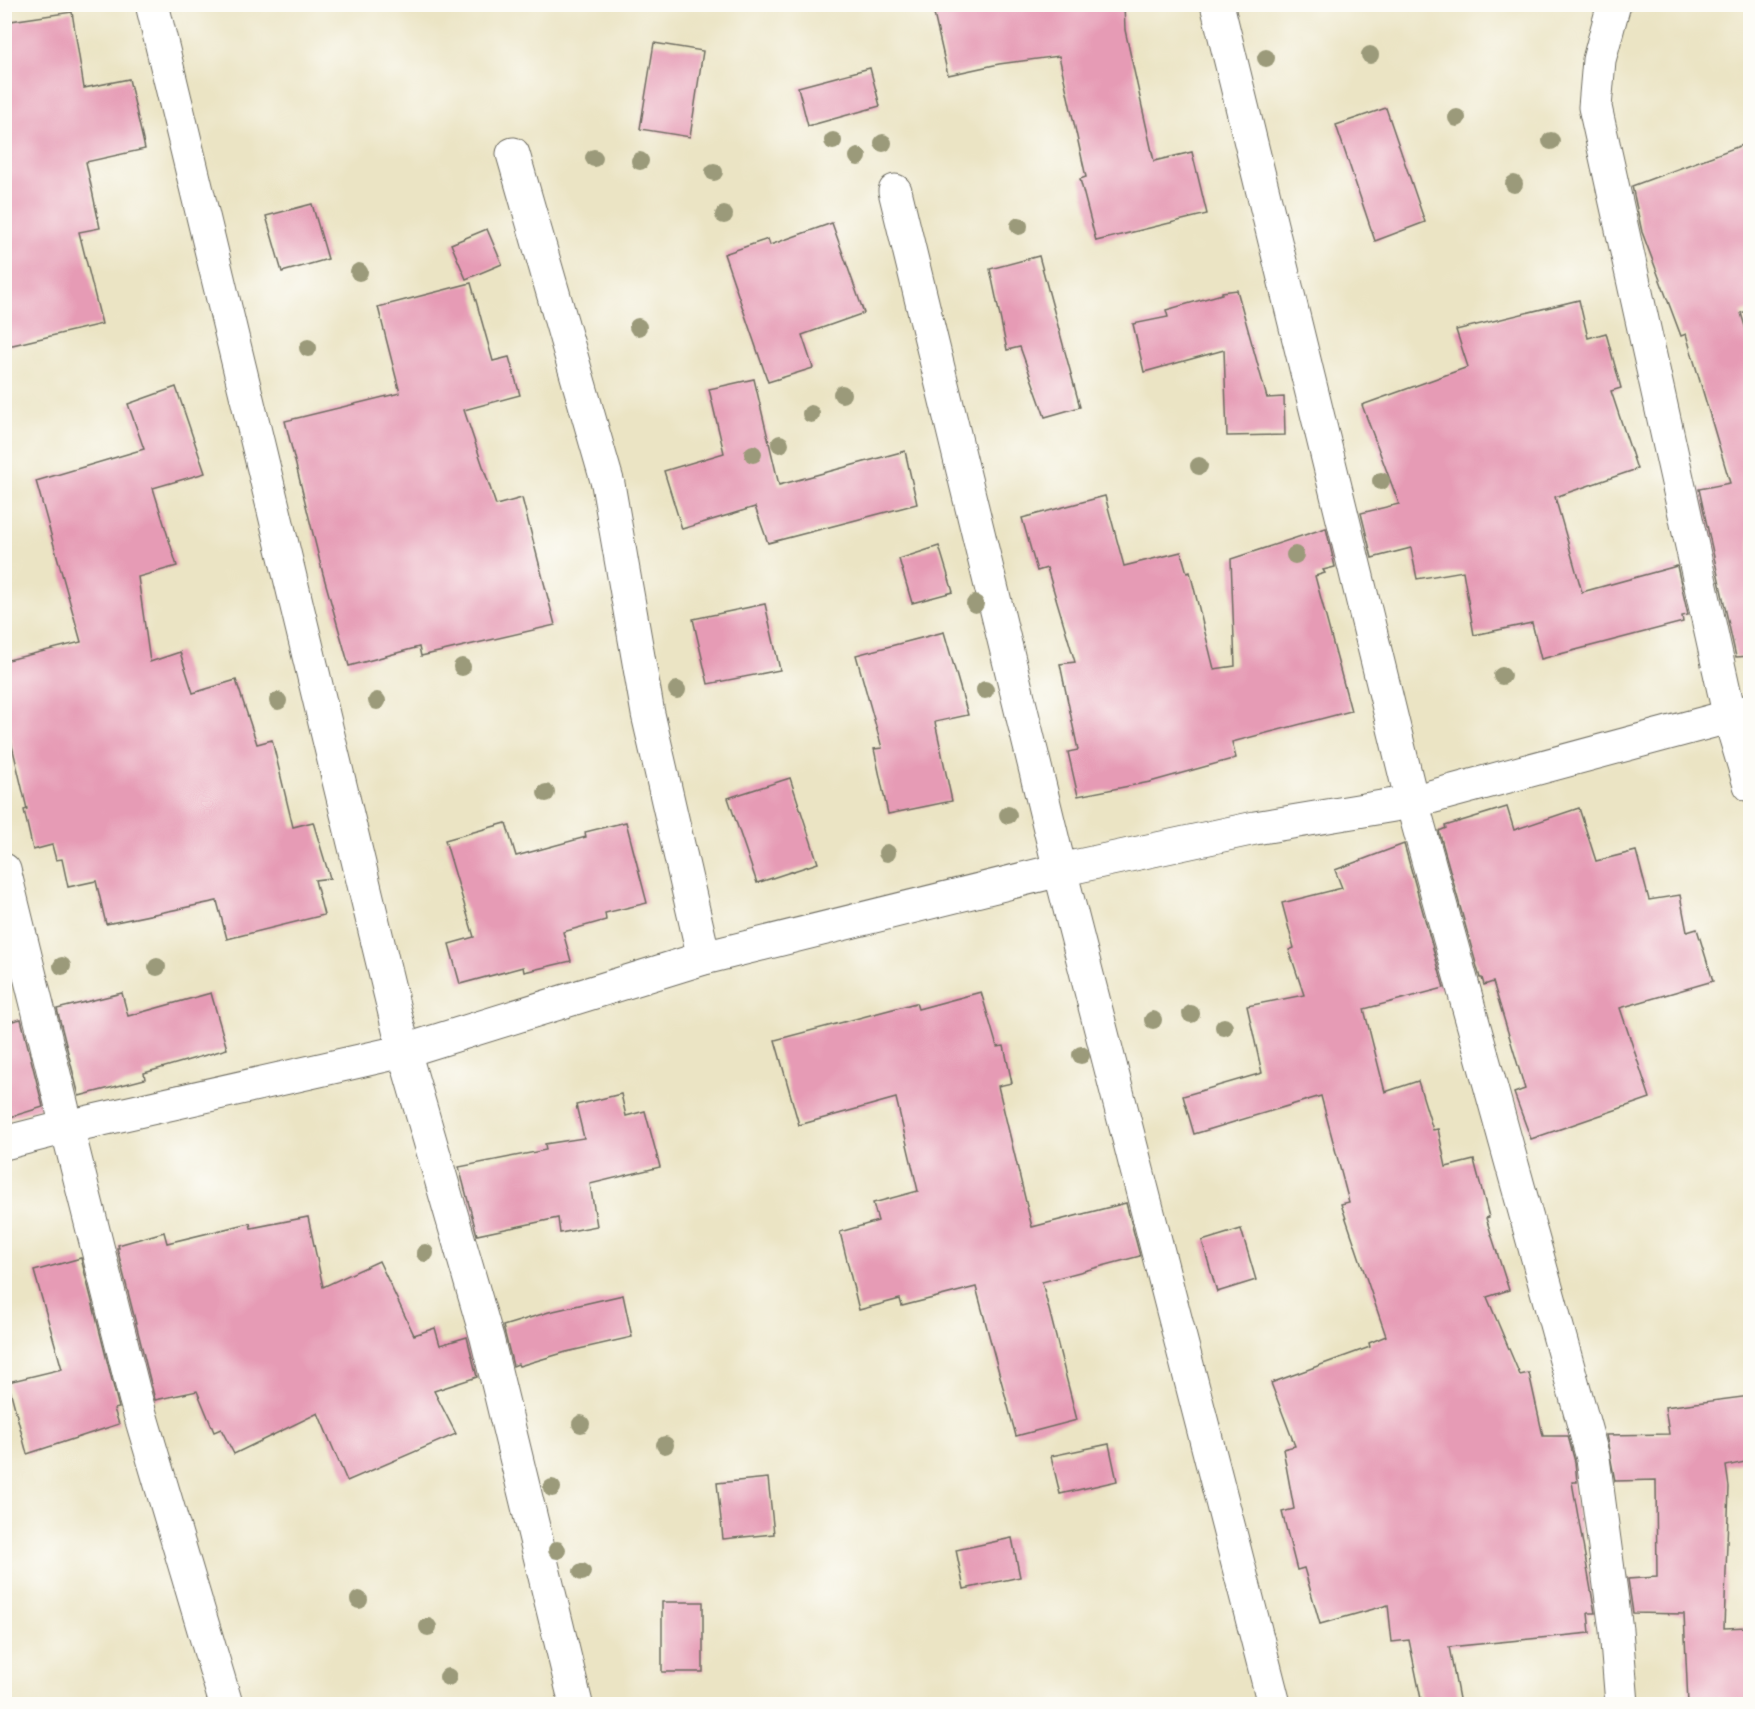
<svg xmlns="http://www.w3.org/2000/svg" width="1755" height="1709" viewBox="0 0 1755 1709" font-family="'Architects Daughter',sans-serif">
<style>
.building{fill:#e69bb5}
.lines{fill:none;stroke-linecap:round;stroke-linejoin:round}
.minor-casing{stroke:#6e6c61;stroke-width:35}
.minor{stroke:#fff;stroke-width:33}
.tree{fill:#9b9a7a}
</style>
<rect width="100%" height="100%" fill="#fdfcf7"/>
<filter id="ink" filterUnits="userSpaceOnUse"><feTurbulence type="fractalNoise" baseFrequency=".0167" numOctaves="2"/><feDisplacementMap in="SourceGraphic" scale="12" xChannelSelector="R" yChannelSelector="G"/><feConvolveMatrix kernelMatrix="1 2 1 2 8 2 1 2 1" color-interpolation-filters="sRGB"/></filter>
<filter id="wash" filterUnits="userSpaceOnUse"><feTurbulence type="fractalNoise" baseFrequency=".008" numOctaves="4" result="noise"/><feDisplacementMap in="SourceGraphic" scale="24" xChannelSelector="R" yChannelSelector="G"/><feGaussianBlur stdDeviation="1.35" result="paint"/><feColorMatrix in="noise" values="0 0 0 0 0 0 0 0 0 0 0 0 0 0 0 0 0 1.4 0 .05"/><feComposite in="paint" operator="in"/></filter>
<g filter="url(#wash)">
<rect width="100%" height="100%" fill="#ebe4c4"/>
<g id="blocks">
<g class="building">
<path d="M 981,4 L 1124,4 L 1125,30 L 1154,161 L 1192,152 L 1207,214 L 1096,241 L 1080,179 L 1086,177 L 1059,56 L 999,64 L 948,75 L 934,14 Z"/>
<path d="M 72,12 L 84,88 L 129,79 L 145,149 L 86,162 L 100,228 L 79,232 L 102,324 L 4,347 L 4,22 Z"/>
<path d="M 654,43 L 703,51 L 690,137 L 640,129 Z"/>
<path d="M 870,68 L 880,106 L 808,126 L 798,87 Z"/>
<path d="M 1386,108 L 1425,222 L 1375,241 L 1336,125 Z"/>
<path d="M 1750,142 L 1750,310 L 1741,313 L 1750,343 L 1750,656 L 1736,657 L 1699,489 L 1730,483 L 1686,334 L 1681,336 L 1642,232 L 1632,186 Z"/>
<path d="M 312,204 L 328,259 L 282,272 L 266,216 Z"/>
<path d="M 832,223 L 864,313 L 802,335 L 813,368 L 768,382 L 724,254 L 768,239 L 770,245 Z"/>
<path d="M 487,229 L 502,264 L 466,279 L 451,244 Z"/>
<path d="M 1039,256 L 1080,407 L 1045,417 L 1020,347 L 1007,350 L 990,269 Z"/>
<path d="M 471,283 L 493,361 L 509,357 L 520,395 L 464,410 L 496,505 L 522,498 L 555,625 L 421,656 L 419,647 L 349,666 L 323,574 L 285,421 L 400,393 L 378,307 Z"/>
<path d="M 1237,290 L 1267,398 L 1284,397 L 1285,435 L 1227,436 L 1224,350 L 1144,372 L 1133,324 L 1168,317 L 1166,310 L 1222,294 L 1222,292 Z"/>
<path d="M 1579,300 L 1588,338 L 1606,333 L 1621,388 L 1611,391 L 1637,469 L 1555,497 L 1582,592 L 1677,566 L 1688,615 L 1682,616 L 1683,622 L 1541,659 L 1532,623 L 1474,635 L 1463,571 L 1417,579 L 1411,548 L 1372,558 L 1361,513 L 1399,504 L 1362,405 L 1468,367 L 1456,330 Z"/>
<path d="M 754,379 L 779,485 L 905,451 L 917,504 L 768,543 L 755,507 L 682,529 L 664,471 L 724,453 L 709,389 Z"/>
<path d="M 176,387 L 205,473 L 153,488 L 177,566 L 138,577 L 150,662 L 180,652 L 193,693 L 236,680 L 257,744 L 272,740 L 293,827 L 313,822 L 330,878 L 315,880 L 324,915 L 227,939 L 217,901 L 106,924 L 96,881 L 68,887 L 62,859 L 56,860 L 52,845 L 33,850 L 24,810 L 27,809 L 4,712 L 4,661 L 81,642 L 36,481 L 144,449 L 128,404 Z"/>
<path d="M 1105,496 L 1124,566 L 1181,552 L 1187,573 L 1190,572 L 1214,669 L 1235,666 L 1231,559 L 1326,528 L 1335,567 L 1323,570 L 1325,573 L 1315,576 L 1351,711 L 1232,742 L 1236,758 L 1150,782 L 1078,796 L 1068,752 L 1078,750 L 1060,664 L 1075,662 L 1047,568 L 1037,571 L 1022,518 Z"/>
<path d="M 939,546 L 953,592 L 912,603 L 899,559 Z"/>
<path d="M 765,604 L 780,670 L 708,684 L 693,619 Z"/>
<path d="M 944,632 L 968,715 L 935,722 L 952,801 L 888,814 L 874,749 L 882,748 L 856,655 Z"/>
<path d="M 790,778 L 818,863 L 757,883 L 728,798 Z"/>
<path d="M 1507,807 L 1514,830 L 1579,808 L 1596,861 L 1636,851 L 1649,900 L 1680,895 L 1687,932 L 1697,929 L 1713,981 L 1620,1008 L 1650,1098 L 1531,1139 L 1514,1093 L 1525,1089 L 1493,982 L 1484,985 L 1482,978 L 1480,978 L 1439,831 L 1446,828 L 1445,826 Z"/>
<path d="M 626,822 L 647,903 L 605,913 L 606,920 L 563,932 L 571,961 L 524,972 L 523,967 L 460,984 L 449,944 L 474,937 L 445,840 L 506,823 L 516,856 L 586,837 L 585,832 Z"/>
<path d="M 1404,844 L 1444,988 L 1364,1009 L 1385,1092 L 1418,1081 L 1433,1130 L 1438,1129 L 1446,1167 L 1474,1160 L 1489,1217 L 1486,1218 L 1509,1290 L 1487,1297 L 1520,1375 L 1529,1373 L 1543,1436 L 1568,1436 L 1575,1462 L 1577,1482 L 1572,1482 L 1595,1613 L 1588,1613 L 1590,1633 L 1449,1647 L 1460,1704 L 1422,1704 L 1409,1640 L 1392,1642 L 1388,1605 L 1320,1624 L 1304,1568 L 1297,1570 L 1282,1512 L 1294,1509 L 1283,1449 L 1295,1446 L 1271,1383 L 1370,1347 L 1369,1343 L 1386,1336 L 1341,1204 L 1349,1202 L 1321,1096 L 1194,1134 L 1183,1096 L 1262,1073 L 1247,1006 L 1304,995 L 1289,950 L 1294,948 L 1282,903 L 1342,888 L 1335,870 Z"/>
<path d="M 981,992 L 997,1047 L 1004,1046 L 1012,1083 L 998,1086 L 1032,1227 L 1126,1203 L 1140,1256 L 1042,1282 L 1077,1420 L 1016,1436 L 976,1287 L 902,1306 L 900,1299 L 859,1310 L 840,1232 L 878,1221 L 873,1203 L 918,1191 L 896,1098 L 799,1125 L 775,1040 L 916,1003 L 918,1009 Z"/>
<path d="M 122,993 L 128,1016 L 211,993 L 227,1049 L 144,1073 L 145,1079 L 79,1096 L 57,1009 Z"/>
<path d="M 21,1019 L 43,1107 L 4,1119 L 4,1023 Z"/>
<path d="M 621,1094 L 626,1116 L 645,1111 L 660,1167 L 590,1184 L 597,1226 L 560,1233 L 558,1218 L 477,1235 L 459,1167 L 546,1150 L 545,1144 L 584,1138 L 576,1105 Z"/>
<path d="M 308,1217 L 323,1287 L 379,1261 L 414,1335 L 435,1328 L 440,1345 L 467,1337 L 477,1377 L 434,1391 L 456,1434 L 347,1481 L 318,1413 L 234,1454 L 221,1429 L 214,1432 L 197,1391 L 155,1400 L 117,1248 L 119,1248 L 118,1245 L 164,1232 L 167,1243 L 250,1223 L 251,1228 Z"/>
<path d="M 1241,1229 L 1256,1280 L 1217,1292 L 1202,1241 Z"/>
<path d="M 81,1258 L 119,1408 L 114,1409 L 119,1424 L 27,1454 L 8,1382 L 62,1369 L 34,1271 Z"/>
<path d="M 623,1295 L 632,1337 L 566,1352 L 519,1366 L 518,1364 L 513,1366 L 503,1326 L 549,1312 Z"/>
<path d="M 1750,1396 L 1750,1461 L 1726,1466 L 1729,1487 L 1724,1628 L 1749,1627 L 1750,1704 L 1688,1704 L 1684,1614 L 1633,1613 L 1628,1579 L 1657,1577 L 1656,1480 L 1615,1481 L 1606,1435 L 1669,1434 L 1665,1407 Z"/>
<path d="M 1109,1444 L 1117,1481 L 1060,1494 L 1051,1456 Z"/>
<path d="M 768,1478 L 774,1534 L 723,1539 L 717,1483 Z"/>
<path d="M 1012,1538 L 1020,1577 L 964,1589 L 956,1550 Z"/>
<rect x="662" y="1602" width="41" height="70"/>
</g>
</g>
</g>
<g filter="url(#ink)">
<use href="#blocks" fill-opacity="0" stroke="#6e6c61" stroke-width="1.5"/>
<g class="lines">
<g class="minor-casing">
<g id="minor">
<path d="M 152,4 L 404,1051 L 487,1338 L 576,1704"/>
<path d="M 1217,4 L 1412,802 L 1593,1458 L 1616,1630 L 1622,1704"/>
<path d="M 1614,4 L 1599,60 L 1595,107 L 1730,718 L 1750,785"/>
<path d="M 513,154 L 608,484 L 648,714 L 704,958"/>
<path d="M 895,191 L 1060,870 L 1274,1704"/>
<path d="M 4,870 L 67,1127 L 135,1397 L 226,1704"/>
<path d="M 4,1143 L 67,1127 L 404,1051 L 704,958 L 1060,870 L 1255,828 L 1412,802 L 1750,711"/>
</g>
</g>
<use href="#minor" class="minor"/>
</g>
<g class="tree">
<circle cx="1370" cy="55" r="9"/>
<circle cx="1266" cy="58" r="9"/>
<circle cx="1457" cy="118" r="9"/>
<circle cx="833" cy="141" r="9"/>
<circle cx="1551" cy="141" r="9"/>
<circle cx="883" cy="143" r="9"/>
<circle cx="858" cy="157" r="9"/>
<circle cx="594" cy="158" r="9"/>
<circle cx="640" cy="161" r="9"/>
<circle cx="714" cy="172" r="9"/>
<circle cx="1514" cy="184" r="9"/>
<circle cx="724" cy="215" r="9"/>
<circle cx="1019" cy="226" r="9"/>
<circle cx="359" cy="272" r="9"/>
<circle cx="638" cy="327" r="9"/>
<circle cx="308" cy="348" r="9"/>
<circle cx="842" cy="394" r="9"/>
<circle cx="811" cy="414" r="9"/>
<circle cx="780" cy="444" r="9"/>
<circle cx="753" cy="454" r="9"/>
<circle cx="1199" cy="466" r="9"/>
<circle cx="1381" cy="481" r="9"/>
<circle cx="1295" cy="555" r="9"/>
<circle cx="975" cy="604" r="9"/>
<circle cx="462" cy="667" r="9"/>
<circle cx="1502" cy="676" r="9"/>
<circle cx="677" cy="690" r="9"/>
<circle cx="985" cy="690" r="9"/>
<circle cx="278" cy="701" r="9"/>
<circle cx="377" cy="701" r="9"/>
<circle cx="546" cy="793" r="9"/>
<circle cx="1008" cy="815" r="9"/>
<circle cx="887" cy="853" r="9"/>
<circle cx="62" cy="966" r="9"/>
<circle cx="157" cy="967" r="9"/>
<circle cx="1191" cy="1014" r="9"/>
<circle cx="1153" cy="1020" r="9"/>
<circle cx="1224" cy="1027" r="9"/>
<circle cx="1081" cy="1055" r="9"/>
<circle cx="425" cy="1253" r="9"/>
<circle cx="581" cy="1424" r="9"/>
<circle cx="665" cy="1445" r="9"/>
<circle cx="552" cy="1488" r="9"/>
<circle cx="557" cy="1550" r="9"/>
<circle cx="582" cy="1572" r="9"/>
<circle cx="359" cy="1600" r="9"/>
<circle cx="428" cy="1627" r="9"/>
<circle cx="448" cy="1677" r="9"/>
</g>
</g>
<rect width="1755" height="1709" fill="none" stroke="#fdfcf7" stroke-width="24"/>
</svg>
